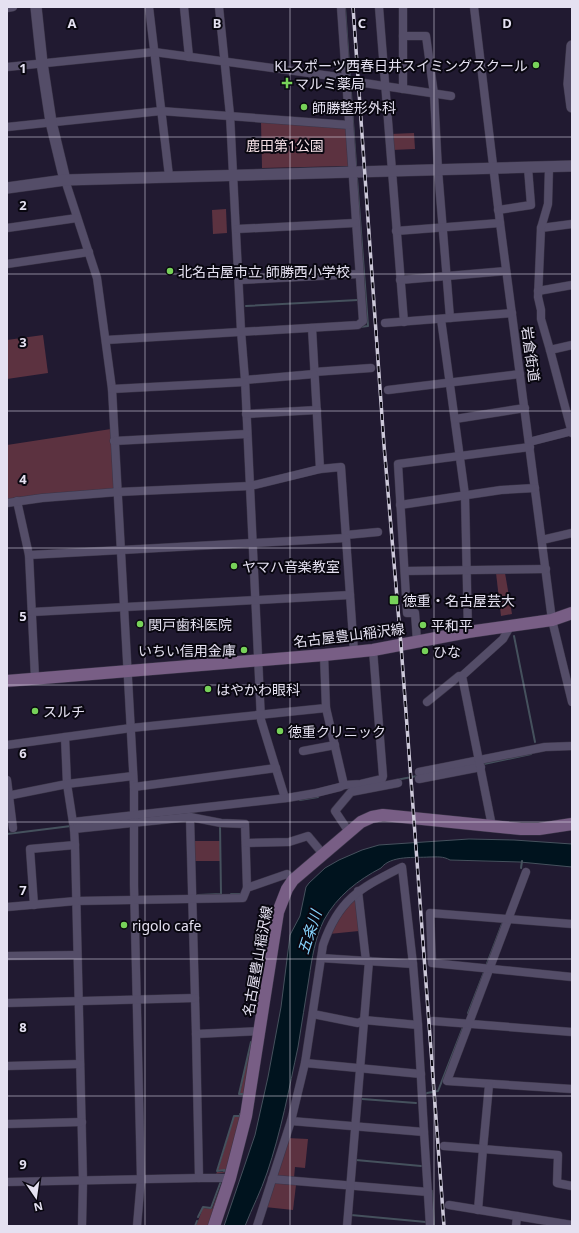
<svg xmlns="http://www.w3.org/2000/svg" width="579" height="1233" viewBox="0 0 579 1233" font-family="'Noto Sans','Noto Sans JP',sans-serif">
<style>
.green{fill:#5c3240}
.water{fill:#00131e;stroke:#45515d}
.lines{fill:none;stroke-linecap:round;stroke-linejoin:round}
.stream{stroke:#45515d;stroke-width:2}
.minor-casing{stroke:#3b3548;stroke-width:9}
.tertiary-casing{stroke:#3b3548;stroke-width:12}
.secondary-casing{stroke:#3b3548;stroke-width:13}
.minor{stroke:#544d68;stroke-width:8}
.tertiary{stroke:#544d68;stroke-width:11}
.secondary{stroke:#785e85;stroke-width:12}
.rail-casing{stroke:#ccc8d9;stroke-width:3.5}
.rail{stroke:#090710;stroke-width:2;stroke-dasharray:6;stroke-linecap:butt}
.grid{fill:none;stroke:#e5e1f1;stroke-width:1;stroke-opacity:0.55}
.poi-dot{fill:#77d259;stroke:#090710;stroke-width:1.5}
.labels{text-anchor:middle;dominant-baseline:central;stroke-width:4;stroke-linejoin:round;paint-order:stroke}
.poi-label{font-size:14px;fill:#e5e1f1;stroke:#090710;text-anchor:start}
.park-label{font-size:14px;fill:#f3dee4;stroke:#090710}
.street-label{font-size:14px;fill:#e5e1f1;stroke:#090710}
.water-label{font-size:15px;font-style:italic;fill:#87d3fd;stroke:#090710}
.grid-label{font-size:13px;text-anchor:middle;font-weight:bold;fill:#e5e1f1;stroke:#090710;stroke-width:4;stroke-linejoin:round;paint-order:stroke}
</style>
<rect width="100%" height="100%" fill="#211a31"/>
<g class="green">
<path d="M 261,121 L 345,128 L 347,129 L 349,164 L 348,166 L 262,168 Z"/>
<path d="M 414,133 L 415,149 L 392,150 L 390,134 Z"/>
<path d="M 226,209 L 227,233 L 213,234 L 212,210 Z"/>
<path d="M 43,335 L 48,373 L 7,379 L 7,340 Z"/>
<path d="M 111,429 L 115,487 L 113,489 L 7,500 L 7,445 Z"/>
<path d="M 496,573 L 505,573 L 512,614 L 501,616 Z"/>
<rect x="194" y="841" width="26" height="20"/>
<path d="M 355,896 L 359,931 L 329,934 L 333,925 Z"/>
<path d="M 253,1042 L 247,1098 L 228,1172 L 216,1174 L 217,1172 L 225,1172 L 225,1170 L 218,1170 L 234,1117 L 240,1117 L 245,1093 L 240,1093 L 251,1043 Z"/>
<path d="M 287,1138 L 308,1139 L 305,1168 L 295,1167 L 294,1178 L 275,1176 Z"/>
<path d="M 223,1180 L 225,1183 L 209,1226 L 196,1226 L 203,1208 L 212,1209 Z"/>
<path d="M 273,1183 L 296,1185 L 293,1210 L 265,1207 Z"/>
</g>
<path class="water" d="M 469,839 L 514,840 L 572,844 L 572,867 L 520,862 L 450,860 C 443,856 437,857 429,857 C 415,858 391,855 381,868 C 358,880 337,896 324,920 C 315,938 312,958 309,978 C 305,1001 302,1024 298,1047 C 289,1089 281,1132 267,1173 C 261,1191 252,1208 245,1226 L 224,1226 L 255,1135 L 268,1077 L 281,1007 L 290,935 L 300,916 L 306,887 L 309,883 L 325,868 L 339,860 L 362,850 L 379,845 Z"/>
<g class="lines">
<g class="stream">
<path d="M 345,7 L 356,165"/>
<path d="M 357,178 L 368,326 L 360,327"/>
<path d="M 246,306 L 358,300"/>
<path d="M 514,636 L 535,742"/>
<path d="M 484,764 L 531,754"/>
<path d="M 396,780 L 417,776"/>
<path d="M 300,800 L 318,797"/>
<path d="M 7,834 L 71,826"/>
<path d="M 521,868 L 522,861"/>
<path d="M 231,894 L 242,894"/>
<path d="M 198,895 L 221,894 L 220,825"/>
<path d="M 486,966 L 502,924"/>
<path d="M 468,1013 L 484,972"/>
<path d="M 244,1094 L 239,1094 L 251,1042"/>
<path d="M 424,1095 L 427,1093 L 438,1091 L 463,1027"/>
<path d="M 362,1099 L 416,1103"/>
<path d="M 356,1160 L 421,1166"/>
<path d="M 224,1171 L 225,1170 L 217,1171 L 234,1116 L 240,1116 L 240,1114"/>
<path d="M 432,1191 L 434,1226"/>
<path d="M 351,1215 L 426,1222"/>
<path d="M 198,1217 L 203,1207 L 211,1208 L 221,1181 L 220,1180"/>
<path d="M 195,1226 L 197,1221"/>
</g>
<g class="minor-casing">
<g id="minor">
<path d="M 149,7 L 169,176"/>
<path d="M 184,7 L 189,57"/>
<path d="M 219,7 L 230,115 L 241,331 L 245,380 L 261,720 L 285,798"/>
<path d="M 341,7 L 346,78"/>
<path d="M 379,7 L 404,322"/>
<path d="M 474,7 L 500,223 L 552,620 L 572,702"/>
<path d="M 7,8 L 13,7"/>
<path d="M 403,36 L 426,36 L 434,94 L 438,170 L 450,318"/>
<path d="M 7,67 L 154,52 L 346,78 L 363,321 L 358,325 L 106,340"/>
<path d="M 364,83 L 451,96"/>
<path d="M 403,89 L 403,7"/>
<path d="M 7,127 L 161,111 L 349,125"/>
<path d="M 65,180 L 97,278 L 112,389 L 134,787 L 134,885 L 141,1179 L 137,1226"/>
<path d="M 498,210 L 531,205 L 528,168"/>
<path d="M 572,224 L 541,228 L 538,297 L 541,310 L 541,319 L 550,350 L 572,345"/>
<path d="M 7,228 L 77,218"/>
<path d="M 541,228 L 548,204 L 549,167"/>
<path d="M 237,229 L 355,223"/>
<path d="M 396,231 L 500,223"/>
<path d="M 7,264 L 89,252"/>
<path d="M 239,280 L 359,274"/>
<path d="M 400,280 L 506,271"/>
<path d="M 538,291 L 572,285"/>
<path d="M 441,319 L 465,495 L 468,632"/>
<path d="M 385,323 L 512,313"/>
<path d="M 312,328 L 320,469"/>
<path d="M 550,350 L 572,433"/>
<path d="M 314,372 L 371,368"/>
<path d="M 245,380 L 314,374"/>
<path d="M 112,389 L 245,382"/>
<path d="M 388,390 L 520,374"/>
<path d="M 246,414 L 317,410"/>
<path d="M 455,419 L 525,408"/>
<path d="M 114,441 L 247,434"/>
<path d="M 529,442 L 572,431"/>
<path d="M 17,501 L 29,555 L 35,678"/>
<path d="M 7,503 L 42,498 L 118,492 L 250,486 L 320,469 L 341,467 L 354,652"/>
<path d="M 400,505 L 501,490 L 535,488"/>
<path d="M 346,535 L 378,532"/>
<path d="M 542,540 L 572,533"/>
<path d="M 29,555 L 346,538"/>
<path d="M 405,571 L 546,569"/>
<path d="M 32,612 L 350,595"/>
<path d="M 417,641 L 415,613 L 407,613 L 398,464 L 530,447"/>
<path d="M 427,702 L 459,676 L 462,676"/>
<path d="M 326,708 L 344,785"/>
<path d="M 65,737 L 67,784 L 74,829 L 75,845 L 83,1181 L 82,1226"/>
<path d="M 7,745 L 131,728 L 326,708 L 324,655"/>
<path d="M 303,751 L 335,745"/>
<path d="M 419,772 L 545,747 L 572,746"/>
<path d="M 419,779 L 481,767"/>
<path d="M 7,780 L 13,828"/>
<path d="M 134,787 L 276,768"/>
<path d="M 7,796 L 67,784 L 133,776"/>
<path d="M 190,817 L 196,1034 L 260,1031"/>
<path d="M 73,822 L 287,798 L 316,793 L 340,787 L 344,785 L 361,784 L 382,779 L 383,776 L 373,650"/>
<path d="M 492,826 L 462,676 L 503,639 L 511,625"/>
<path d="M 74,829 L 190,817 L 221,823 L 245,824 L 247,888"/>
<path d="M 349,832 L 335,811 L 351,792 L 398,783"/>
<path d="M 246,843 L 289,842 L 308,836 L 323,854"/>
<path d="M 526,872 L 447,1081 L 572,1089"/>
<path d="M 358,891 L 366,961"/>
<path d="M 34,905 L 30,849 L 75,845"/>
<path d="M 7,907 L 76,901 L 243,898 L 247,888 L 287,874 L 293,880"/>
<path d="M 572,924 L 430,913 L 432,963 L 572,977"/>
<path d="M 7,956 L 77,955"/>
<path d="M 321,958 L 413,964"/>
<path d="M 7,1003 L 195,998"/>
<path d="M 313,1014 L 358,1023 L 364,1020 L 418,1025"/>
<path d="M 433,1021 L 572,1032"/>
<path d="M 196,1034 L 199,1178"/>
<path d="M 305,1063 L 421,1074"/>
<path d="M 7,1066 L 80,1064"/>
<path d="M 489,1085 L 483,1149 L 558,1155 L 557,1183 L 572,1186"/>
<path d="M 291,1121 L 424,1132"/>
<path d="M 7,1124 L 82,1122"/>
<path d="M 444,1146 L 483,1149 L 478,1210"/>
<path d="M 272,1179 L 428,1192"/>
<path d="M 7,1182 L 199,1178 L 230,1178"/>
<path d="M 449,1205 L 572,1225"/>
<path d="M 257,1226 L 291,1121 L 305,1063 L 323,945 C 339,898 361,888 402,867 L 413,964 L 418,1025 L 424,1132 L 430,1226"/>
<path d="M 347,1226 L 369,961"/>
<path d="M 516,1226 L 517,1216"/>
</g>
</g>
<g class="tertiary-casing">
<g id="tertiary">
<path d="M 36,7 L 42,63 L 51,122 L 65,180"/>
<path d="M 572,46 L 569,84 L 572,107"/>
<path d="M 7,188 L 65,180 L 572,166"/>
</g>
</g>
<g class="secondary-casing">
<g id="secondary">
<path d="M 7,681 L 324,655 L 373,650 L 468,632 L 552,620 L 572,613"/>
<path d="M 214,1226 L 230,1178 L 246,1116 L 278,912 L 287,889 L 293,880 L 361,822 L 372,817 L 383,815 L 521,829 L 539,829 L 572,824"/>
</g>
</g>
<use href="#minor" class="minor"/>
<use href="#tertiary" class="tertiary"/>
<use href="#secondary" class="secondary"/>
<g class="rail-casing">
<path id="rail" d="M 353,7 L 384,445 L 401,645 L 444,1226"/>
</g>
<use href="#rail" class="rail"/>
</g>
<path class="grid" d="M 145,7 L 145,1226M 290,7 L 290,1226M 434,7 L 434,1226M 7,137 L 572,137M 7,274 L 572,274M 7,411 L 572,411M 7,548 L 572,548M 7,685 L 572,685M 7,822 L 572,822M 7,959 L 572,959M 7,1096 L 572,1096"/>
<g class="poi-dot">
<circle cx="536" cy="65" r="4"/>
<path d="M285 77h4v4h4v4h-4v4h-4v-4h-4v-4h4z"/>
<circle cx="304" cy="107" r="4"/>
<circle cx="170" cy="271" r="4"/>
<circle cx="234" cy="566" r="4"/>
<rect x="389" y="595" width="10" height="10" rx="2"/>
<circle cx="140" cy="624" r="4"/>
<circle cx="423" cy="625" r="4"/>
<circle cx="244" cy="650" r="4"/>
<circle cx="425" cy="651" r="4"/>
<circle cx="208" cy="689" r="4"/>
<circle cx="35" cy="711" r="4"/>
<circle cx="280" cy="731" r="4"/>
<circle cx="124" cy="925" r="4"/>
</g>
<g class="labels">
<g class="poi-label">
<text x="528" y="65" text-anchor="end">KLスポーツ西春日井スイミングスクール</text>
<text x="295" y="83">マルミ薬局</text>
<text x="312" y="107">師勝整形外科</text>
<text x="178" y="271">北名古屋市立 師勝西小学校</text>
<text x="242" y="566">ヤマハ音楽教室</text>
<text x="403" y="600">徳重・名古屋芸大</text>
<text x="148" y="624">関戸歯科医院</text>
<text x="431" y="625">平和平</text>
<text x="236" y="650" text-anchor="end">いちい信用金庫</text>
<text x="433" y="651">ひな</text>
<text x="216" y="689">はやかわ眼科</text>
<text x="43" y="711">スルチ</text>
<text x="288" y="731">徳重クリニック</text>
<text x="132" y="925">rigolo cafe</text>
</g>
<g class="park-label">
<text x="285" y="145">鹿田第1公園</text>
</g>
<g class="street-label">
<text transform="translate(531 354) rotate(82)">岩倉街道</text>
<text transform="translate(349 635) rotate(-7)">名古屋豊山稲沢線</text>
<text transform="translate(257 961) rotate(-80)">名古屋豊山稲沢線</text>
</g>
<g class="water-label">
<text transform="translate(309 932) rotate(-72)">五条川</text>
</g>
</g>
<g class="grid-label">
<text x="72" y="28">A</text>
<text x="217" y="28">B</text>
<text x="362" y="28">C</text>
<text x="507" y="28">D</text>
<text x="23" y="73">1</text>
<text x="23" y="210">2</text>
<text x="23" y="347">3</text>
<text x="23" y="484">4</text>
<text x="23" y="621">5</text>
<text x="23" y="758">6</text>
<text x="23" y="895">7</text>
<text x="23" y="1032">8</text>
<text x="23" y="1169">9</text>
</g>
<rect width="579" height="1233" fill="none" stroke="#e5e1f1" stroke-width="16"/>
<g transform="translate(36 1197) rotate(167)" stroke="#090710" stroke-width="3" paint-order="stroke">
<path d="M0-3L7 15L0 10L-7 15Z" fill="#e5e1f1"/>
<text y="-6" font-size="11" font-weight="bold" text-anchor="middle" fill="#e5e1f1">N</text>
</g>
</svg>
